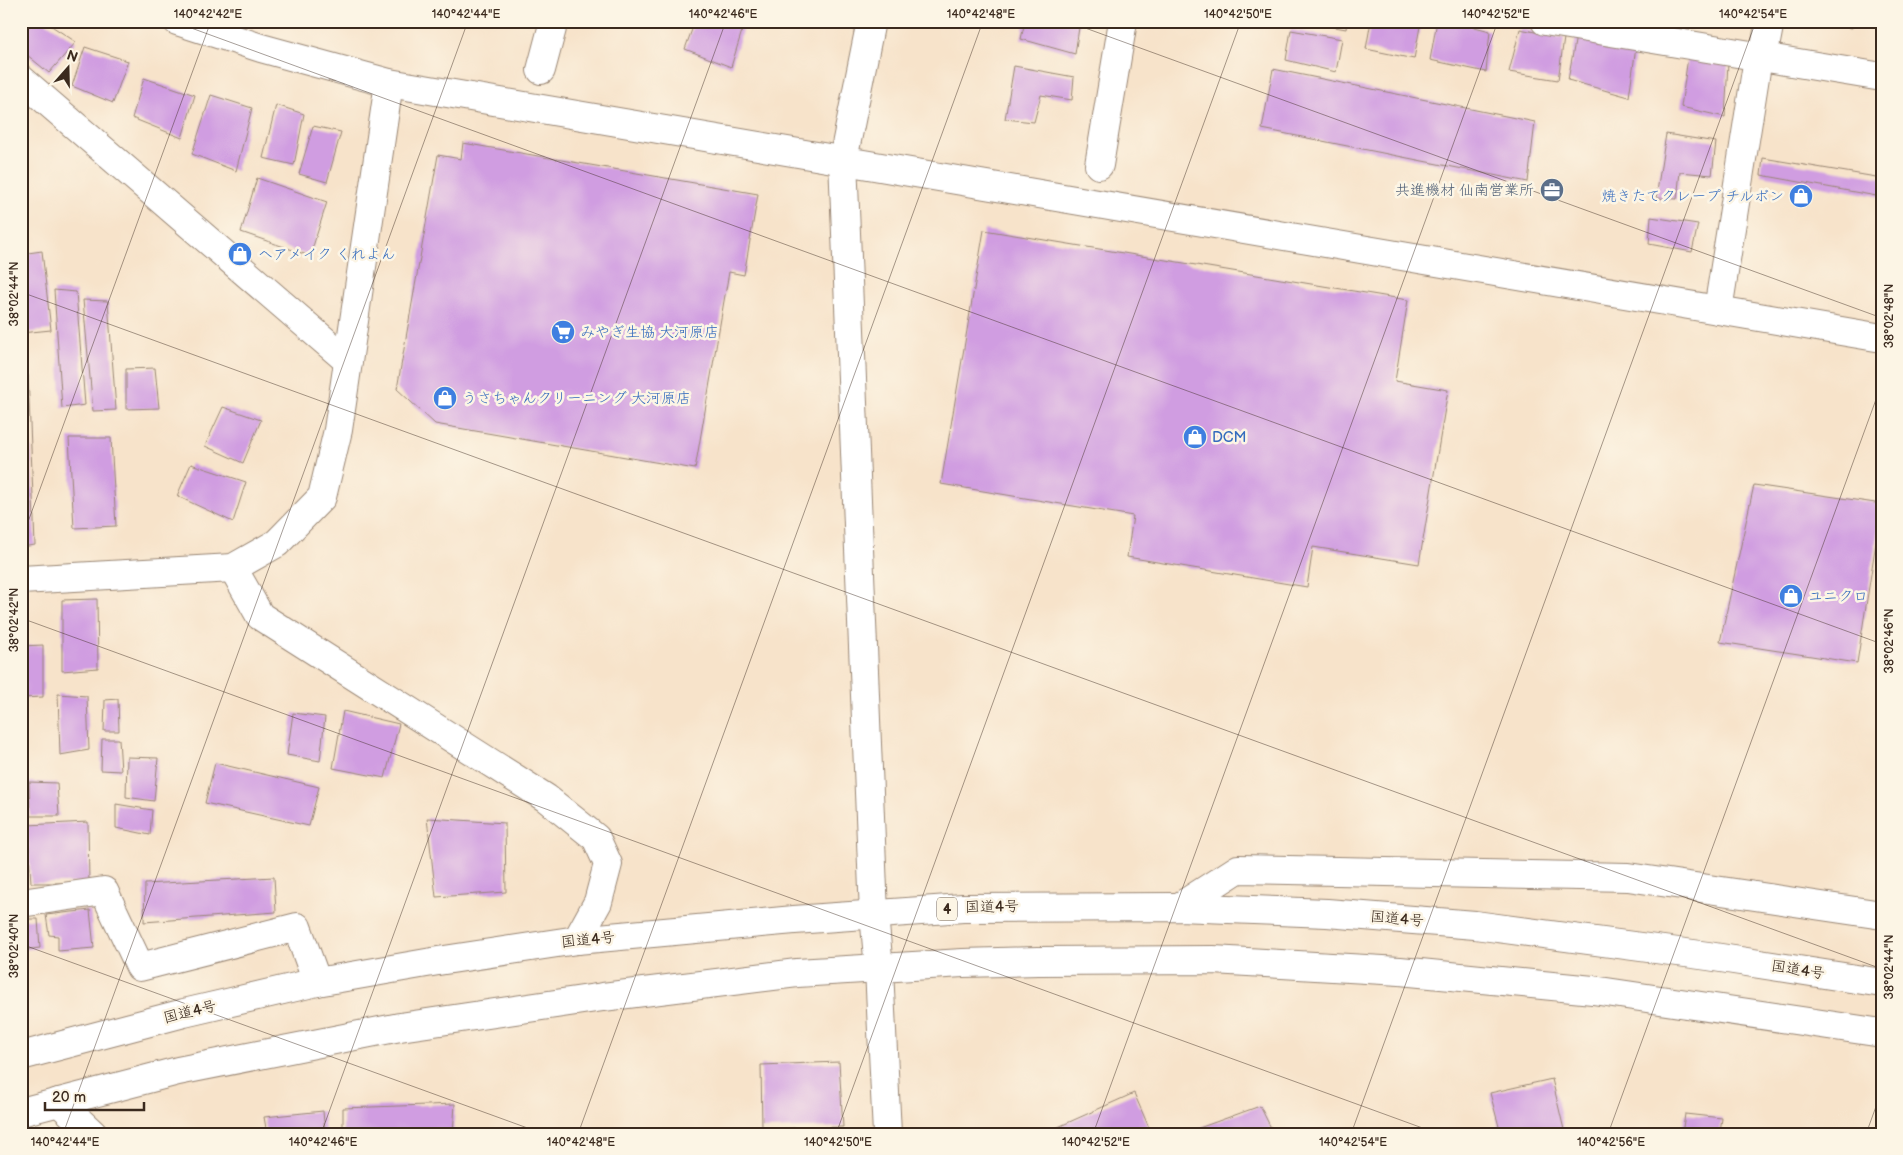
<svg xmlns="http://www.w3.org/2000/svg" width="1903" height="1155" viewBox="0 0 1903 1155" font-family="'Balsamiq Sans','Klee One',sans-serif">
<style>
.building{fill:#d09de1}
.lines{fill:none;stroke-linecap:round;stroke-linejoin:round}
.minor-casing{stroke:#998674;stroke-width:30}
.highway-casing{stroke:#998674;stroke-width:30}
.minor{stroke:#fff;stroke-width:28}
.highway{stroke:#fff;stroke-width:28}
.ticks{fill:none;stroke:#3b2a1e;stroke-width:1;stroke-opacity:0.45}
.labels{text-anchor:middle;dominant-baseline:central;stroke-width:5;stroke-linejoin:round;paint-order:stroke}
.shield{fill:#fcf5e5;stroke:#75675a;stroke-width:1}
.shield-label{font-size:14px;font-weight:bold;fill:#3b2a1e}
.service-label{font-size:15px;fill:#4e5e75;stroke:#fcf5e5;text-anchor:end}
.shop-label{font-size:15px;fill:#366cbe;stroke:#fcf5e5;text-anchor:start}
.street-label{font-size:15px;fill:#3b2a1e;stroke:#fcf5e5}
.neatline{fill:none;stroke:#3b2a1e;stroke-width:2}
.ticks-label{font-size:12px;text-anchor:middle;fill:#3b2a1e}
</style>
<rect width="100%" height="100%" fill="#fcf5e5"/>
<filter id="ink" filterUnits="userSpaceOnUse"><feTurbulence type="fractalNoise" baseFrequency=".02" numOctaves="2"/><feDisplacementMap in="SourceGraphic" scale="10" xChannelSelector="R" yChannelSelector="G"/><feConvolveMatrix kernelMatrix="1 2 1 2 8 2 1 2 1" color-interpolation-filters="sRGB"/></filter>
<filter id="wash" filterUnits="userSpaceOnUse"><feTurbulence type="fractalNoise" baseFrequency=".0096" numOctaves="4" result="noise"/><feDisplacementMap in="SourceGraphic" scale="20" xChannelSelector="R" yChannelSelector="G"/><feGaussianBlur stdDeviation="1.12" result="paint"/><feColorMatrix in="noise" values="0 0 0 0 0 0 0 0 0 0 0 0 0 0 0 0 0 1.4 0 .05"/><feComposite in="paint" operator="in"/></filter>
<g filter="url(#wash)">
<rect width="100%" height="100%" fill="#f7e3ca"/>
<g id="blocks">
<g class="building">
<path d="M 21,21 L 28,28 L 35,21 L 44,21 L 76,42 L 49,73 L 21,50 Z"/>
<path d="M 695,21 L 745,21 L 731,67 L 685,49 Z"/>
<path d="M 1025,21 L 1080,21 L 1075,54 L 1021,39 Z"/>
<path d="M 1303,21 L 1347,21 L 1346,29 Z"/>
<path d="M 1371,21 L 1421,21 L 1414,59 L 1366,49 Z"/>
<path d="M 1437,21 L 1452,21 L 1490,31 L 1486,72 L 1430,60 Z"/>
<path d="M 1824,21 L 1855,21 L 1852,28 L 1824,23 Z"/>
<path d="M 1520,29 L 1564,38 L 1558,80 L 1509,72 Z"/>
<path d="M 1291,30 L 1342,39 L 1336,72 L 1286,60 Z"/>
<path d="M 1576,36 L 1636,47 L 1629,97 L 1568,80 Z"/>
<path d="M 85,47 L 128,61 L 113,103 L 72,86 Z"/>
<path d="M 1688,57 L 1728,63 L 1725,117 L 1681,107 Z"/>
<path d="M 1014,66 L 1074,77 L 1072,100 L 1041,95 L 1034,122 L 1005,119 Z"/>
<path d="M 1273,69 L 1535,122 L 1528,182 L 1262,129 Z"/>
<path d="M 144,78 L 195,95 L 182,138 L 132,118 Z"/>
<path d="M 211,95 L 252,108 L 236,171 L 192,154 Z"/>
<path d="M 276,105 L 304,114 L 294,165 L 263,158 Z"/>
<path d="M 313,126 L 341,132 L 327,182 L 299,174 Z"/>
<path d="M 1666,134 L 1716,142 L 1712,175 L 1680,172 L 1677,199 L 1656,198 Z"/>
<path d="M 463,143 L 758,194 L 744,275 L 729,272 L 695,469 L 435,424 L 397,389 L 438,155 L 461,159 Z"/>
<path d="M 1763,158 L 1882,178 L 1882,197 L 1761,175 Z"/>
<path d="M 257,178 L 327,202 L 310,256 L 241,232 Z"/>
<path d="M 1651,217 L 1698,224 L 1692,252 L 1649,244 Z"/>
<path d="M 984,230 L 1408,300 L 1395,381 L 1448,390 L 1419,564 L 1313,547 L 1307,587 L 1127,557 L 1133,516 L 941,484 Z"/>
<path d="M 42,251 L 51,330 L 21,333 L 21,254 Z"/>
<path d="M 54,290 L 76,292 L 85,405 L 62,408 Z"/>
<path d="M 83,300 L 108,301 L 116,410 L 93,411 Z"/>
<path d="M 155,368 L 159,408 L 126,409 L 126,369 Z"/>
<path d="M 21,375 L 28,375 L 35,545 L 21,547 Z"/>
<path d="M 223,407 L 261,420 L 243,463 L 205,446 Z"/>
<path d="M 69,438 L 111,438 L 116,526 L 74,528 Z"/>
<path d="M 191,464 L 246,482 L 233,522 L 177,496 Z"/>
<path d="M 1754,485 L 1882,504 L 1857,663 L 1720,642 Z"/>
<path d="M 97,599 L 98,668 L 62,671 L 62,600 Z"/>
<path d="M 43,645 L 43,697 L 21,698 L 21,646 Z"/>
<path d="M 1881,648 L 1882,648 L 1882,667 L 1877,666 Z"/>
<path d="M 58,694 L 87,696 L 89,750 L 60,755 Z"/>
<path d="M 118,699 L 119,731 L 104,731 L 105,700 Z"/>
<path d="M 343,711 L 399,724 L 385,778 L 333,768 Z"/>
<path d="M 293,713 L 325,717 L 320,761 L 287,755 Z"/>
<path d="M 102,739 L 119,739 L 121,771 L 101,770 Z"/>
<path d="M 127,757 L 158,758 L 154,801 L 126,797 Z"/>
<path d="M 215,763 L 319,787 L 309,826 L 205,803 Z"/>
<path d="M 29,782 L 57,783 L 59,816 L 30,816 Z"/>
<path d="M 116,804 L 152,810 L 150,835 L 116,828 Z"/>
<path d="M 427,818 L 505,823 L 506,892 L 436,897 Z"/>
<path d="M 88,822 L 89,883 L 31,883 L 27,825 Z"/>
<path d="M 274,877 L 276,912 L 144,922 L 145,884 Z"/>
<path d="M 90,910 L 94,948 L 58,951 L 58,936 L 49,935 L 46,915 Z"/>
<path d="M 21,919 L 38,919 L 40,948 L 21,950 Z"/>
<path d="M 839,1062 L 843,1127 L 762,1129 L 761,1065 Z"/>
<path d="M 1552,1079 L 1565,1134 L 1501,1134 L 1490,1093 Z"/>
<path d="M 1134,1093 L 1150,1130 L 1141,1134 L 1047,1134 L 1047,1132 Z"/>
<path d="M 455,1104 L 453,1134 L 343,1134 L 343,1108 Z"/>
<path d="M 1260,1106 L 1274,1134 L 1201,1134 L 1199,1128 Z"/>
<path d="M 323,1111 L 325,1134 L 267,1134 L 264,1117 Z"/>
<path d="M 1685,1114 L 1722,1118 L 1720,1134 L 1682,1134 Z"/>
</g>
</g>
</g>
<g filter="url(#ink)">
<use href="#blocks" fill-opacity="0" stroke="#998674" stroke-width="1"/>
<g class="lines">
<g class="minor-casing">
<g id="minor">
<path d="M 177,21 L 261,48 L 389,83 L 1882,338"/>
<path d="M 871,21 L 843,160 L 874,914 L 879,969 L 887,1134"/>
<path d="M 1545,21 L 1882,77"/>
<path d="M 1763,58 L 1770,21"/>
<path d="M 541,70 L 554,21"/>
<path d="M 21,79 L 348,361"/>
<path d="M 1099,165 L 1123,21"/>
<path d="M 1718,310 L 1758,58"/>
<path d="M 233,568 L 260,616 L 546,798 L 596,838 L 608,864 L 598,902 L 577,940"/>
<path d="M 21,580 L 233,568 L 277,543 L 322,497 L 338,430 L 389,83"/>
<path d="M 21,903 L 104,891 L 140,967 L 297,927 L 317,982"/>
<path d="M 1179,907 L 1238,869 L 1628,877 L 1882,915"/>
<path d="M 59,1102 L 93,1134"/>
</g>
</g>
<g class="highway-casing">
<g id="highway">
<path d="M 21,1056 L 184,1013 L 317,982 L 438,961 L 577,940 L 794,920 L 963,908 L 1179,907 L 1327,913 L 1475,925 L 1708,956 L 1882,983"/>
<path d="M 21,1112 L 178,1071 L 400,1027 L 603,997 L 797,973 L 963,963 L 1038,961 L 1213,960 L 1400,971 L 1593,990 L 1882,1033"/>
</g>
</g>
<use href="#minor" class="minor"/>
<use href="#highway" class="highway"/>
</g>
</g>
<path class="ticks" d="M 172,21 L 1882,644M 1066,21 L 1882,318M 21,292 L 1882,969M 21,541 L 211,21M 21,618 L 1439,1134M 21,944 L 544,1134M 63,1134 L 468,21M 321,1134 L 726,21M 578,1134 L 983,21M 836,1134 L 1241,21M 1093,1134 L 1498,21M 1351,1134 L 1756,21M 1608,1134 L 1882,383M 1866,1134 L 1882,1090"/>
<defs>
<g id="office-disc" transform="scale(1.25)"><circle r="9.5" fill="#5c6f8a" stroke="#fcf5e5"/><path d="M-6-3h4V-5.5h4V-3h4V5H-6ZM-1-4.5V-3h2v-1.5ZM-6 0V1H6V0Z" fill="#fff"/></g>
<g id="shop-disc" transform="scale(1.25)"><circle r="9.5" fill="#3f7fe0" stroke="#fcf5e5"/><path d="M-5-2.5h2.3a2.7 3.5 0 0 1 5.4 0H5L5.5 6h-11ZM-1.5-2.5h3a1.5 2.3 0 0 0-3 0Z" fill="#fff"/></g>
<g id="supermarket-disc" transform="scale(1.25)"><circle r="9.5" fill="#3f7fe0" stroke="#fcf5e5"/><path d="M-6-5.5h2.5l.6 2H6L4.5 2H-2.5L-4.4-4H-6ZM-1.5 3.2a1.3 1.3 0 1 0 .1 0ZM3 3.2a1.3 1.3 0 1 0 .1 0Z" fill="#fff"/></g>
</defs>
<g fill-rule="evenodd">
<use href="#office-disc" x="1552" y="190"/>
<use href="#shop-disc" x="1801" y="196"/>
<use href="#shop-disc" x="240" y="254"/>
<use href="#supermarket-disc" x="563" y="332"/>
<use href="#shop-disc" x="445" y="398"/>
<use href="#shop-disc" x="1195" y="437"/>
<use href="#shop-disc" x="1791" y="596"/>
</g>
<g class="labels">
<rect class="shield" x="937" y="897.5" width="20" height="23" rx="4"/>
<g class="shield-label">
<text x="947" y="909">4</text>
</g>
<g class="service-label">
<text x="1534" y="190">共進機材 仙南営業所</text>
</g>
<g class="shop-label">
<text x="1784" y="196" text-anchor="end">焼きたてクレープ チルボン</text>
<text x="258" y="254">ヘアメイク くれよん</text>
<text x="580" y="332">みやぎ生協 大河原店</text>
<text x="462" y="398">うさちゃんクリーニング 大河原店</text>
<text x="1212" y="437">DCM</text>
<text x="1808" y="596">ユニクロ</text>
</g>
<g class="street-label">
<text transform="translate(992 907) rotate(-1)">国道4号</text>
<text transform="translate(1397 919) rotate(5)">国道4号</text>
<text transform="translate(588 940) rotate(-6)">国道4号</text>
<text transform="translate(1798 970) rotate(9)">国道4号</text>
<text transform="translate(190 1012) rotate(-14)">国道4号</text>
</g>
</g>
<rect width="1903" height="1155" fill="none" stroke="#fcf5e5" stroke-width="55"/>
<g transform="translate(68 68) rotate(20)" stroke="#fcf5e5" stroke-width="4" paint-order="stroke">
<path d="M0-4L9 19L0 12L-9 19Z" fill="#3b2a1e"/>
<text y="-8" font-size="14" font-weight="bold" text-anchor="middle" fill="#3b2a1e">N</text>
</g>
<path d="M45 1102v8h99v-8" fill="none" stroke="#3b2a1e" stroke-width="2.5"/>
<text x="52" y="1102" font-size="15" fill="#3b2a1e" stroke="#fcf5e5" stroke-width="4" paint-order="stroke">20 m</text>
<rect x="28" y="28" width="1848" height="1100" class="neatline"/>
<g class="ticks-label">
<text x="208" y="18">140°42'42"E</text>
<text x="466" y="18">140°42'44"E</text>
<text x="723" y="18">140°42'46"E</text>
<text x="981" y="18">140°42'48"E</text>
<text x="1238" y="18">140°42'50"E</text>
<text x="1496" y="18">140°42'52"E</text>
<text x="1753" y="18">140°42'54"E</text>
<text transform="translate(14 294) rotate(-90)" y="4">38°02'44"N</text>
<text transform="translate(1889 316) rotate(-90)" y="4">38°02'48"N</text>
<text transform="translate(14 620) rotate(-90)" y="4">38°02'42"N</text>
<text transform="translate(1889 641) rotate(-90)" y="4">38°02'46"N</text>
<text transform="translate(14 946) rotate(-90)" y="4">38°02'40"N</text>
<text transform="translate(1889 967) rotate(-90)" y="4">38°02'44"N</text>
<text x="65" y="1146">140°42'44"E</text>
<text x="323" y="1146">140°42'46"E</text>
<text x="581" y="1146">140°42'48"E</text>
<text x="838" y="1146">140°42'50"E</text>
<text x="1096" y="1146">140°42'52"E</text>
<text x="1353" y="1146">140°42'54"E</text>
<text x="1611" y="1146">140°42'56"E</text>
</g>
</svg>
